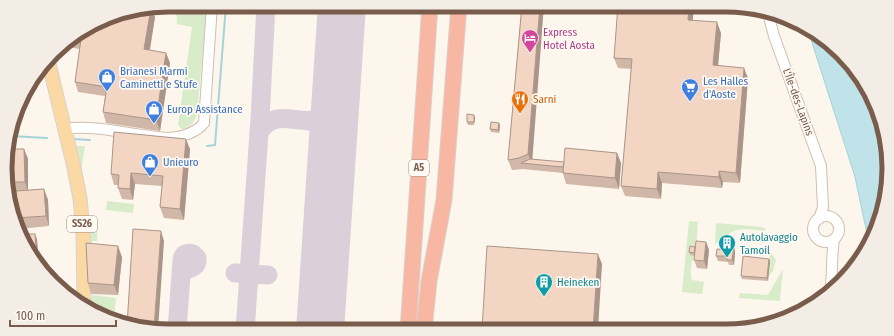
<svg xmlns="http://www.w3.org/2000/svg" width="894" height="336" viewBox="0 0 894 336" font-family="'Fira Sans Condensed',sans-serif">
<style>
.green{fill:#d8ecc9}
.water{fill:#bfe3e8;stroke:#a5d3da}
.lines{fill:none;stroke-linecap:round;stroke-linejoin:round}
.stream{stroke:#a5d3da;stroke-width:2}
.taxiway{stroke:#dbcfda;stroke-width:19}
.runway{stroke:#dbcfda;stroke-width:48}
.minor-casing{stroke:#d1beb0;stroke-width:12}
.major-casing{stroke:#dad1cd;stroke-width:15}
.highway-casing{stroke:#dad1cd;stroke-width:17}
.minor{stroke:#fff;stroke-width:10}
.major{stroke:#fbd9a5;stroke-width:13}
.highway{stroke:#f7b7a3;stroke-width:15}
.wall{fill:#d1b7a8}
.shaded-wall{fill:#aa9588}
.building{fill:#f3d5c3;stroke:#aa9588}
.labels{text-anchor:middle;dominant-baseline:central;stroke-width:3.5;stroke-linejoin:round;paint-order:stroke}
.shield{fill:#fffaf3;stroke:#a28b7f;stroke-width:1}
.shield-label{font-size:10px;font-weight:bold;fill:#7a5c4d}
.hotel-label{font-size:11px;fill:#b23c85;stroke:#fffaf3;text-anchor:start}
.shop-label{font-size:11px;fill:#366cbe;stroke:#fffaf3;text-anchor:start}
.food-label{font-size:11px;fill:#c56008;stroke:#fffaf3;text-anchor:start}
.street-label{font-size:11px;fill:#7a5c4d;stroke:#fffaf3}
.culture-label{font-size:11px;fill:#0d838f;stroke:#fffaf3;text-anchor:start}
.rim{fill:none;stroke:#7a5c4d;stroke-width:5}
</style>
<rect width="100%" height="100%" fill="#fdf6ec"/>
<g class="green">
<path d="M 176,5 L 207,5 L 197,115 C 194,122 185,137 178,125 L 192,27 L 177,24 Z"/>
<path d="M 73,146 L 85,146 L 81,171 L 79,169 Z"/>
<path d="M 107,201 L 134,204 L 133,213 L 106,210 Z"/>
<path d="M 87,219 L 94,219 L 98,224 L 97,241 L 92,241 L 92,250 L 90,250 Z"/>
<path d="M 689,221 L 698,222 L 696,249 L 690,255 L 695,256 C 691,261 690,273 692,280 L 704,282 L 702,294 L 682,292 Z"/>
<path d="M 716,223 L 762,227 L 766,229 L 764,231 C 736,228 737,227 715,244 Z"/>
<path d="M 770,251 L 776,260 L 773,271 L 768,277 Z"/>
<path d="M 783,269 L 780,301 L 739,298 L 740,293 L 768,295 Z"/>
<path d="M 92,295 L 116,298 L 114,320 L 90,308 Z"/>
</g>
<path class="water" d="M 808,30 L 825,39 L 867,87 L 888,147 L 883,210 L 869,243 L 855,177 Z"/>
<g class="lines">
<g class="stream">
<path d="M 10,136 L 47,138"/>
<path d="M 73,139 L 90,140"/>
<path d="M 207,146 L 215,145 L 226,5"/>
</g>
<g class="taxiway">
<path d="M 309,121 C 326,126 328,138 332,153"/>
<path d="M 259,132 C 279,102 307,135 327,111 C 331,105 334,98 336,91"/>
<path d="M 235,273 L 268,275"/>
<path d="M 177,331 L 182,260 C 183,254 187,252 193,254 L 197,258 C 198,273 184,264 181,277"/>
<path d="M 245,331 L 260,119 L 266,5"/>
</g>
<path class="runway" d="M 320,331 L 342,5"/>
<g class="minor-casing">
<g id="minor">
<path d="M 767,10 L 774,36 L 821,166 L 823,207 L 819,219"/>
<path d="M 65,129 C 90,125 118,132 144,135 C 152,136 161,138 168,138 C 181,137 196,133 204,123 L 212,5"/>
<circle cx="826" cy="229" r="13"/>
<path d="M 830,293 C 833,275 831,257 834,240"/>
</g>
</g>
<g class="major-casing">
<path id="major" d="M 48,60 L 73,163 L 80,198 L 83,231 L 84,305"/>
</g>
<g class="highway-casing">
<g id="highway">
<path d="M 408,330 L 430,5"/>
<path d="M 424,330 L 429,281 L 444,200 L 459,5"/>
</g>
</g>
<use href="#minor" class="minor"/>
<use href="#major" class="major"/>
<use href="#highway" class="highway"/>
</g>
<g class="wall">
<path d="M 183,5 L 184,14 L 176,14 L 174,9 Z"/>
<path d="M 522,5 L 532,159 L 564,162 L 617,153 L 621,163 L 619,189 L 566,184 L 563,173 L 523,169 L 512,170 L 508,160 Z"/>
<path d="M 151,8 L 155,17 L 150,50 L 166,53 L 170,63 L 160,131 L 106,123 L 103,112 L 105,96 L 78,92 L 75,82 L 80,49 L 60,46 L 115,14 Z"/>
<path d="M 693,20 L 721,33 L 718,66 L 748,78 L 740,183 L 723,182 L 722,188 L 662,183 L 661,199 L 625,196 L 621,186 L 632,69 L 618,68 L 614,58 Z"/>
<path d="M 475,117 L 474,125 L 468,125 L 467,122 Z"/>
<path d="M 499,123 L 500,126 L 499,133 L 491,132 L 490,129 Z"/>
<path d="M 7,149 L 24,149 L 28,159 L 28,190 L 44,189 L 48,200 L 49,226 L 20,229 L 8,200 L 16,196 L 16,192 L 8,192 Z"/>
<path d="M 190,149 L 184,220 L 164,218 L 160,207 L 162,186 L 135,184 L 133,200 L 122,199 L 118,188 L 118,185 L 114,185 L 111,174 Z"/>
<path d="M 37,239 L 38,254 L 31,254 L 29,249 Z"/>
<path d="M 706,242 L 709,250 L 707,269 L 697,268 L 694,260 L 695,256 L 690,255 L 689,252 L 695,247 Z"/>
<path d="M 734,247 L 735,252 L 734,265 L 729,265 L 728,262 L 718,261 L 716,256 Z"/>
<path d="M 122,257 L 118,295 L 91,294 L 88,283 Z"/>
<path d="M 769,259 L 770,261 L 768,281 L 742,279 L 741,276 Z"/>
</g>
<g class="shaded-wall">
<path d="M 182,5 L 183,5 L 184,14 L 182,8 Z"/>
<path d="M 540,5 L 544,5 L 532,164 L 528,154 Z"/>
<path d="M 689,5 L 694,5 L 692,30 L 688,20 Z"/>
<path d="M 151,8 L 155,17 L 148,60 L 144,49 Z"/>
<path d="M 717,22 L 721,33 L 717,76 L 713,65 Z"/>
<path d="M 166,53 L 170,63 L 160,131 L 156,120 Z"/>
<path d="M 744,68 L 748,78 L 740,183 L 736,173 Z"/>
<path d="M 474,115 L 475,117 L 474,125 Z"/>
<path d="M 499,123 L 500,126 L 499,133 L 498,130 Z"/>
<path d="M 186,139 L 190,149 L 184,220 L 180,209 Z"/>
<path d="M 24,149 L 28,159 L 28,192 L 25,182 Z"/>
<path d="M 617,153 L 621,163 L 619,189 L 615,178 Z"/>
<path d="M 719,171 L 723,182 L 722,188 L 719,177 Z"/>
<path d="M 658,172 L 662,183 L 661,199 L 657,189 Z"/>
<path d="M 131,173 L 135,184 L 133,200 L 130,189 Z"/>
<path d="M 44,189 L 48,200 L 49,226 L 46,216 Z"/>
<path d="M 25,229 L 28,239 L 29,249 L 25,240 Z"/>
<path d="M 161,231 L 164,241 L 158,330 L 154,329 Z"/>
<path d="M 35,234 L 37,239 L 38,254 L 36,249 Z"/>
<path d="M 706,242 L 709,250 L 707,269 L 704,261 Z"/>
<path d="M 118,246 L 122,257 L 118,295 L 114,285 Z"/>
<path d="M 734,247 L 735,252 L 734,265 L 732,260 Z"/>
<path d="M 598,254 L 602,264 L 598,330 L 593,330 Z"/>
<path d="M 769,259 L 770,261 L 768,281 L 767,278 Z"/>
</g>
<g class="building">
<path d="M 174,5 L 182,5 L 182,8 L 174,9 Z"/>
<path d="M 522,5 L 540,5 L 528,154 L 519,158 L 508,160 Z"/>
<path d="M 618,5 L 689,5 L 688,20 L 717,22 L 713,65 L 744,68 L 736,173 L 719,171 L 719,177 L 658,172 L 657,189 L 621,186 L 632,59 L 614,58 Z"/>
<path d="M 151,8 L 144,49 L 166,53 L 156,120 L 103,112 L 107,87 L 75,82 L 81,39 L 74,38 L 115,14 Z"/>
<path d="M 467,114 L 474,115 L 474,122 L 467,122 Z"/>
<path d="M 491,122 L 499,123 L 498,130 L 490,129 Z"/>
<path d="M 114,132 L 186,139 L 180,209 L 160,207 L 163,176 L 131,173 L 130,189 L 118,188 L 119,175 L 111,174 Z"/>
<path d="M 565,148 L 617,153 L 615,178 L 563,173 Z"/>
<path d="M 7,149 L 24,149 L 25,182 L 8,182 Z"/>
<path d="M 530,159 L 564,162 L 563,167 L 521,163 Z"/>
<path d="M 44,189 L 46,216 L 16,218 L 8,200 L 8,197 L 16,196 L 16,191 Z"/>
<path d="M 20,229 L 25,229 L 25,240 Z"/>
<path d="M 133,229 L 161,231 L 154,329 L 127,326 Z"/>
<path d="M 28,234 L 35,234 L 36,249 L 29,249 Z"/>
<path d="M 696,241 L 706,242 L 704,261 L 694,260 Z"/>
<path d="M 86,243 L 118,246 L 114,285 L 88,283 Z"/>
<path d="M 487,246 L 598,254 L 593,330 L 482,330 Z"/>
<path d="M 690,246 L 695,247 L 694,253 L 689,252 Z"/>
<path d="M 728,246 L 734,247 L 732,260 L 727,260 L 727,256 L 716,256 L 717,249 L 728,250 Z"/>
<path d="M 743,256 L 769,259 L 767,278 L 741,276 Z"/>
</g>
<defs>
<g id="hotel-pin" transform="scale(0.9)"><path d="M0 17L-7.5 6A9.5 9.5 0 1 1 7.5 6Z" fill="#d1479c" stroke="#fffaf3"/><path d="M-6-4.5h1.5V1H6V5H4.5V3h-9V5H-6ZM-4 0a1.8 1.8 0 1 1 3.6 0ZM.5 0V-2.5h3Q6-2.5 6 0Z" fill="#fff"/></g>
<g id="shop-pin" transform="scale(0.9)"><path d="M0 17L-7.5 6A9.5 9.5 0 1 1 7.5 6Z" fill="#3f7fe0" stroke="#fffaf3"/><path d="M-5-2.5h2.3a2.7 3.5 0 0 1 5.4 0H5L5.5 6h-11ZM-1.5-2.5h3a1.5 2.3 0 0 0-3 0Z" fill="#fff"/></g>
<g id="supermarket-pin" transform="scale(0.9)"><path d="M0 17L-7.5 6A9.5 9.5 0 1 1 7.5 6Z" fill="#3f7fe0" stroke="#fffaf3"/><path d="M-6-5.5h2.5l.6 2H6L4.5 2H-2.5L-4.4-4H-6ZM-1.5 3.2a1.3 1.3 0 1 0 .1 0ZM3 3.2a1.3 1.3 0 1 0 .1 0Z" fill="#fff"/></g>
<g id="restaurant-pin" transform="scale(0.9)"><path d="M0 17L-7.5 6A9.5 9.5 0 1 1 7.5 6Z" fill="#e8710a" stroke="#fffaf3"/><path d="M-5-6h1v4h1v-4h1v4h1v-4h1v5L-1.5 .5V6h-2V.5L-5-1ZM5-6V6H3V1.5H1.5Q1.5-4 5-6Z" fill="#fff"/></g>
<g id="building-pin" transform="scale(0.9)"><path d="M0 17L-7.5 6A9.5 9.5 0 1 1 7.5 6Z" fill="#0f9aa8" stroke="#fffaf3"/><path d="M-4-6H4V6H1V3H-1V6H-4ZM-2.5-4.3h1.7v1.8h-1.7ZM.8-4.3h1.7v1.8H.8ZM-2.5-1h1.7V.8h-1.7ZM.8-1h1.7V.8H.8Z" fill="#fff"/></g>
</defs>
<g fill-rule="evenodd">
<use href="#hotel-pin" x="530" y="38"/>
<use href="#shop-pin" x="107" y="77"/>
<use href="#supermarket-pin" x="690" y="87"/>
<use href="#restaurant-pin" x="520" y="99"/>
<use href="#shop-pin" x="154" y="109"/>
<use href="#shop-pin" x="150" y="162"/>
<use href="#building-pin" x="727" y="243"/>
<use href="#building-pin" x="544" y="282"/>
</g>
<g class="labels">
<g class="shield">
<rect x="409" y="160" width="20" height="16" rx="3"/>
<rect x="67" y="216" width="30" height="16" rx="3"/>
</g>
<g class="shield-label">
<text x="419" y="168">A5</text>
<text x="82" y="224">SS26</text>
</g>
<g class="hotel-label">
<text x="543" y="32">Express<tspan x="543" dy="13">Hotel Aosta</tspan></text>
</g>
<g class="shop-label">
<text x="120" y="71">Brianesi Marmi<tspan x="120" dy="13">Caminetti e Stufe</tspan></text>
<text x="703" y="81">Les Halles<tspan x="703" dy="13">d'Aoste</tspan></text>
<text x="167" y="109">Europ Assistance</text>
<text x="163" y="162">Unieuro</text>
</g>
<g class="food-label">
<text x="533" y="99">Sarni</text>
</g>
<g class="street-label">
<text transform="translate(798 102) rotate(70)">L'Île-des-Lapins</text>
</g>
<g class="culture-label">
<text x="740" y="237">Autolavaggio<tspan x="740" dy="13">Tamoil</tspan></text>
<text x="557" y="282">Heineken</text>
</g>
</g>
<path d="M0 0H894V336H0ZM168 12H726A156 156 0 0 1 882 168V168A156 156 0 0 1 726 324H168A156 156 0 0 1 12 168V168A156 156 0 0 1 168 12Z" fill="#f4ede6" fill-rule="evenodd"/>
<path class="rim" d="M168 12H726A156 156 0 0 1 882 168V168A156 156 0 0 1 726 324H168A156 156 0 0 1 12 168V168A156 156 0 0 1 168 12Z"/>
<path d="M10 320v6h106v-6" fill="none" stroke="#7a5c4d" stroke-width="2"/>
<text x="16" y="320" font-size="12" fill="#7a5c4d" stroke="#fffaf3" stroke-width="3" paint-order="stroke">100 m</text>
</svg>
